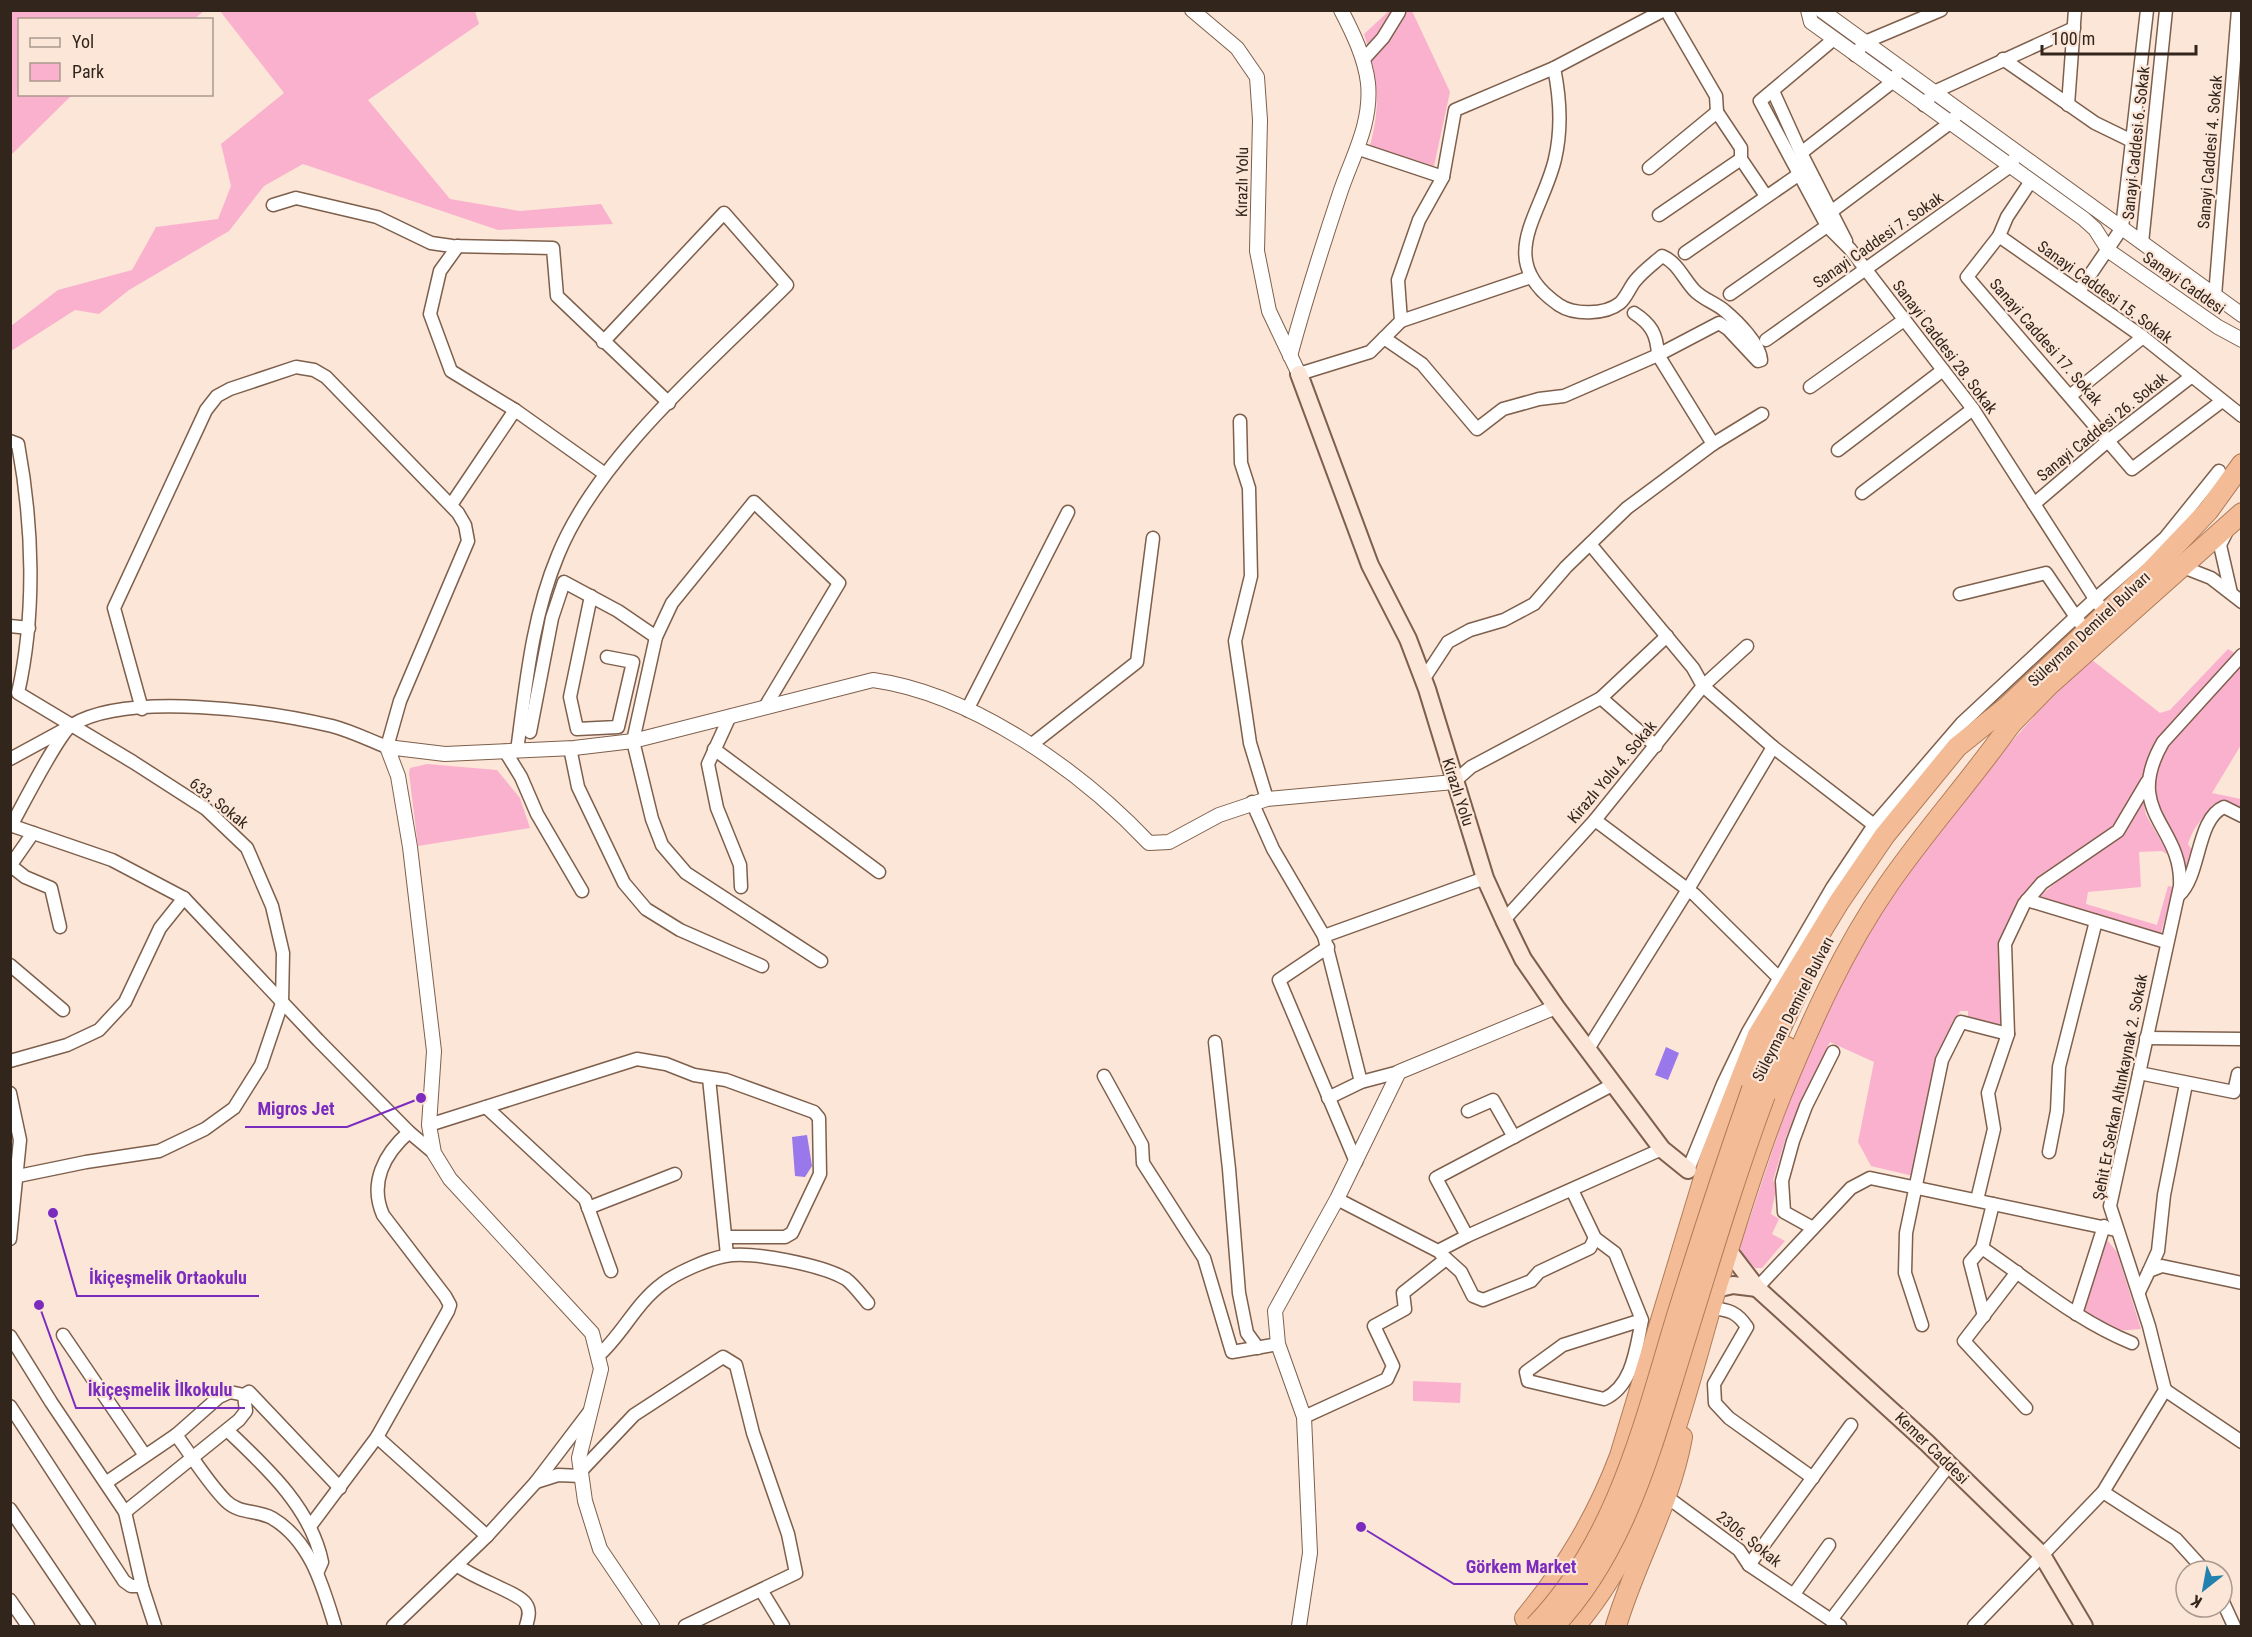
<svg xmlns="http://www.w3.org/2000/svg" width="2252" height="1637" viewBox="0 0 2252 1637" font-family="'Roboto Condensed',sans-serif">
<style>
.green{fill:#fab1ce}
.water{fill:#9878eb}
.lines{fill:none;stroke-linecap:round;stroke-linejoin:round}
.minor-casing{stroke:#7e5f4b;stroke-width:15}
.tertiary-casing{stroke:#7e5f4b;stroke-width:16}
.secondary-casing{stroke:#7e5f4b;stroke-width:20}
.trunk-casing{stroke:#af7c5a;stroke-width:22}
.minor{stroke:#fff;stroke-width:12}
.tertiary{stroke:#fff;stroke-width:14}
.secondary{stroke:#fbe6d8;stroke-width:16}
.trunk{stroke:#f4bc96;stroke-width:20}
.trunk-bridge-casing{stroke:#af7c5a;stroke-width:22;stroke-linecap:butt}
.trunk-bridge{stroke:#f4bc96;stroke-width:20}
.labels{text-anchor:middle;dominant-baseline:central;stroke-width:4.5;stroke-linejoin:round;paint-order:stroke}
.street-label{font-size:16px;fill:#32251c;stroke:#fce6d8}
.leader{fill:none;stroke:#7b2cbf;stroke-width:2}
.callout-dot{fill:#7b2cbf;stroke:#fce6d8;stroke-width:2}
.callout-label{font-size:18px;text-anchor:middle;font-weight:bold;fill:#7b2cbf;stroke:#fce6d8;stroke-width:4.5;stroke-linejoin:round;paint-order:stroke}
</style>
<rect width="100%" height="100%" fill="#fce6d8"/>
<g class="green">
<path d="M 11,10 L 204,10 L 204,11 L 193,20 L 20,20 L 20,94 L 72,95 L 11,155 Z"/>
<path d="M 220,11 L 475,11 L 479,24 L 368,100 L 450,199 L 520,211 L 601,204 L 613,224 L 498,230 L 303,164 L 264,186 L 229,231 L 129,290 L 99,314 L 75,310 L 11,351 L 11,326 L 58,290 L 132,270 L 156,227 L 218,219 L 231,186 L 221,144 L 284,93 Z"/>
<path d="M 1389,11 L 1412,11 L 1450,92 L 1434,166 L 1370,146 C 1382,101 1377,78 1364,34 Z"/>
<path d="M 2228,649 L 2236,654 L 2209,687 L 2184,710 L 2161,737 L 2123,818 L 2038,881 L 2002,941 L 1999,964 L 2004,1027 L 2001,1029 L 1968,1018 L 1968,1011 L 1960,1011 L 1941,1056 L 1913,1176 L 1871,1166 L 1858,1142 L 1874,1062 L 1830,1042 L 1786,1137 L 1773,1181 L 1777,1185 L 1771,1214 L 1779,1219 L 1772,1234 L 1785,1241 L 1762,1268 L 1755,1268 L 1741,1253 L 1740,1247 C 1766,1172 1789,1094 1822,1022 C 1861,937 1914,863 1972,790 C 2009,744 2046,699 2092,660 L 2160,713 L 2170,710 Z"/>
<path d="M 2241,663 L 2241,745 L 2212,793 L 2241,799 L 2241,812 L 2221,804 C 2206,810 2193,828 2188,844 L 2192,850 L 2187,881 C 2184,871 2185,860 2180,850 C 2172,833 2161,820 2155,802 C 2141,750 2212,698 2241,663 Z"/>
<path d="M 427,764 L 497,770 L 520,798 L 530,828 L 418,846 L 409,773 L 410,768 Z"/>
<path d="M 2142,795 L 2146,815 L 2170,856 L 2162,851 L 2139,852 L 2141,887 L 2088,892 L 2086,904 L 2157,925 L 2168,886 L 2174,887 L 2161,933 L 2123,925 L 2037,899 L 2078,863 L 2112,840 Z"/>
<path d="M 2107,1240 L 2117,1252 L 2141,1329 L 2116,1331 L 2082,1313 Z"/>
<path d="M 1413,1381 L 1461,1383 L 1460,1403 L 1413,1401 Z"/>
</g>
<g class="water">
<path d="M 1666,1047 L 1679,1053 L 1668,1080 L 1655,1075 Z"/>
<path d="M 807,1135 L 812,1166 L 805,1177 L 795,1176 L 792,1137 Z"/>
</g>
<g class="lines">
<g class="minor-casing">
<g id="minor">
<path d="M 1666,10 L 1716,96 L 1717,112"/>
<path d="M 1834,39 L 1760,101 L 1827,226 L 1850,249 L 1973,409 L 2099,605"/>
<path d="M 1855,55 L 1865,42 L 1941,10"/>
<path d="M 2003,59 L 2095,123 L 2134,142"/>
<path d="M 1363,60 L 1383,38 L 1399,12"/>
<path d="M 1773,91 L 1801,153 L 1846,241"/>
<path d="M 1924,105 L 1934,92 L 2074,28"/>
<path d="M 2068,105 L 2075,10"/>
<path d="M 1717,112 L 1741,148 L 1741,159 L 1766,196"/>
<path d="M 1359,149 L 1443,177"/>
<path d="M 1801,153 L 1891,83 L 1897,74"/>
<path d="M 1649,168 L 1717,112"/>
<path d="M 2031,181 L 2007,217 L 1999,236 L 2143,337 L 2242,416"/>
<path d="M 273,205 L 296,198 L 377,217 L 431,243 L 452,246 L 553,248 L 557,296 L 669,403"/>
<path d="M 1832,211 L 1950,123 L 1960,111"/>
<path d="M 1659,215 L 1741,159"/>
<path d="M 1999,236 L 1967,277 L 2132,469 L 2222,401"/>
<path d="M 2142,243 L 2166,10"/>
<path d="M 458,246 L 440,271 L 430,314 L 451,371 L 515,410 L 605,474"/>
<path d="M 1685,253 L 1798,175"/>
<path d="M 2079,291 L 2122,228 L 2147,10"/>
<path d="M 1730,294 L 1827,226"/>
<path d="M 2215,296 L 2238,10"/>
<path d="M 1634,313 C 1651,324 1657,334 1658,355 L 1713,444"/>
<path d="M 1401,321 L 1531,277"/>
<path d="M 1384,338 L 1422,364 L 1477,429 L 1503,409 L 1539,399 L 1564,396 L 1658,355 L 1719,323 L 1728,329 L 1758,361 L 1761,360 C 1760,344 1738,322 1725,311 C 1716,303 1702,299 1694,290 C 1683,278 1677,262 1662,256 C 1653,264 1643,271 1635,281 C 1630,287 1626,298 1620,303 C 1605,315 1574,315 1559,305 C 1493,260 1542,215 1555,159 C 1562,129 1560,97 1554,68"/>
<path d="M 1766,340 L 2009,167 L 2014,159"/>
<path d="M 1299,374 L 1370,352 L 1401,321 L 1398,280 L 1419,220 L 1443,177 L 1455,110 L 1554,68 L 1664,10"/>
<path d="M 1810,387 L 1904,320"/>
<path d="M 2071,395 L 2143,337"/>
<path d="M 1240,421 L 1241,463 L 1249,488 L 1251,576 L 1235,641 L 1250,743 L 1267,799"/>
<path d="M 10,441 L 18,444 C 33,525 36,613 18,693 L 133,762 L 206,809 L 247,848 L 272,906 L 283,953 L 282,1003 L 261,1065 L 234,1108 L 205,1129 L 159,1151 L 86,1162 L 18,1176"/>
<path d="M 1838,450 L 1943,370"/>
<path d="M 1862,493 L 1973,409"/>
<path d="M 2034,504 L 2109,440 L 2192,376"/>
<path d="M 451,505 L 515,410"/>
<path d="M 2227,531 L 2220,545 L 2231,593"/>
<path d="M 1590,544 L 1693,668 L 1703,686 L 1773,747 L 1874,825"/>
<path d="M 2183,567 L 2211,578 L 2242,602"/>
<path d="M 1960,594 L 2046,573 L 2080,623"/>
<path d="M 591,596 L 570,697 L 577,729 L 618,727 L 633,662 L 607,657"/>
<path d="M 10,626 L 29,628"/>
<path d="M 1423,680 L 1448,642 L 1470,630 L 1504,620 L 1534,604 L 1566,567 L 1627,508 L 1713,444 L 1762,414"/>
<path d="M 1601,698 L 1656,746"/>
<path d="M 765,707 L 839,583 L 754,502 L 672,603 L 656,637 L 633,741 L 652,819 L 662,845 L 686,873 L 821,961"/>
<path d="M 967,710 L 1068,512"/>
<path d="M 730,716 L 708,764 L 717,808 L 740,865 L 741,887"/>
<path d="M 530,732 L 552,618 L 564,582 L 618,611 L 656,637"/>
<path d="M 1031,745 L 1137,662 L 1153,538"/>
<path d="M 570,748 L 578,787 L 624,883 L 646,909 L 680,930 L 762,966"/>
<path d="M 714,749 L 879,872"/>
<path d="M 505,751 L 521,777 L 537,814 L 582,891"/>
<path d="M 517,751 C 526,684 532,617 558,555 C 598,456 712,360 787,285 L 724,213 L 603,342"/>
<path d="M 10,759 L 67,728"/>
<path d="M 1454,782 L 1471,767 L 1601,698 L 1667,636"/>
<path d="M 1252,802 L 1273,849 L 1324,936"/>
<path d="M 1595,820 L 1695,895 L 1784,983"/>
<path d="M 10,825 L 112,860 L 184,898"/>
<path d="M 11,826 C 21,808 59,733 72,725 C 128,691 269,711 332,726 C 351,731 369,740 387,747 L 400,701 L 468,541 L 465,525 L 458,513 L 326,377 L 314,370 L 296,367 L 230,389 L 217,396 L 206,410 L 114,608 L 142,709"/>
<path d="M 10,866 L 33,833"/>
<path d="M 11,866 L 25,877 L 51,888 L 60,927"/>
<path d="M 2179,895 C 2201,875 2196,819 2224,807 L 2242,816"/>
<path d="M 2027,900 L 2166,942"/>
<path d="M 1504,920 L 1595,820 L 1703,686 L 1747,646"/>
<path d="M 1328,947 L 1279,980 L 1356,1162"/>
<path d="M 10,965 L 63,1010"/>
<path d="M 2146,1038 L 2242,1039"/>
<path d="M 1215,1042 L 1229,1169 L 1239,1293 L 1247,1333 L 1258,1348"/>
<path d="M 1588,1049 L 1687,891 L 1773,747"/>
<path d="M 10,1061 L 67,1045 L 99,1030 L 125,1002 L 160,928 L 184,898 L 318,1040 L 409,1132 L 434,1153"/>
<path d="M 2139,1073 L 2234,1092 L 2238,1074"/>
<path d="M 1104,1076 L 1142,1145 L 1143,1163 L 1204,1258 L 1232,1352 L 1278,1344"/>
<path d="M 709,1078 L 727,1255"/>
<path d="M 1361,1082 L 1324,936 L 1485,878"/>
<path d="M 10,1093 L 20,1140 L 10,1239"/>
<path d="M 1328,1098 L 1361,1082 L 1399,1072"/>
<path d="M 486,1107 L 585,1199 L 611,1271"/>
<path d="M 1468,1111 L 1493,1100 L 1514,1137"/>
<path d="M 429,1125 L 637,1059 L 666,1064 L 694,1075 L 726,1080 L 814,1112 L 819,1118 L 820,1174 L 792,1233 L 785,1237 L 727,1237"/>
<path d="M 2049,1152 L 2057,1111 L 2059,1067 L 2096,921"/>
<path d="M 1688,1170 L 1723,1084 L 1748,1032 L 1832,888 L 1874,825 L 1962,723 L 2094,600 L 2165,538 L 2219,471"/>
<path d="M 1572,1190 L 1595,1238 L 1615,1253 L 1642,1320 L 1563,1345 L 1526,1372 L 1528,1381 L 1604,1399 C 1633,1386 1636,1348 1642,1320"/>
<path d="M 1337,1199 L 1438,1251 L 1467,1236 L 1662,1149"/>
<path d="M 1977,1200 L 1994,1129 L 1988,1093 L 2008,1034 L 2005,944 L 2024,904 L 2042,883 L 2118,831 L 2147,782"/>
<path d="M 588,1208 L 675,1174"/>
<path d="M 1813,1228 L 1784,1212 L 1782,1181 L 1793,1141 L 1806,1106 L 1833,1052"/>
<path d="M 1467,1236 L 1436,1178 L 1614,1084"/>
<path d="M 1982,1248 C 2031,1281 2077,1321 2132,1343"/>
<path d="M 1441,1254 L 1461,1272 L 1473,1296 L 1483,1300 L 1531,1281 L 1539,1272 L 1590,1248 L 1595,1238"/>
<path d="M 2149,1271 L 2158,1251 L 2164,1195 L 2186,1084"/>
<path d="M 2017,1272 L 1964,1341 L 2026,1408"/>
<path d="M 1757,1288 L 1851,1188 L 1870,1178 L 2116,1230"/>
<path d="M 2139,1292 L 2149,1271 L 2162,1266 L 2242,1283"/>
<path d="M 1712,1308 C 1729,1310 1737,1312 1747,1327 L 1714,1384 L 1715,1403 L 1729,1418 L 1813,1478"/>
<path d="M 2076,1314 L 2104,1226"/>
<path d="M 1984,1316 L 1970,1262 L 1982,1248 L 1993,1204"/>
<path d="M 1922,1325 L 1905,1273 L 1906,1233 L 1942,1060 L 1961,1022 L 2008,1034"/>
<path d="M 63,1335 L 144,1454"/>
<path d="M 10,1336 L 51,1402 L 125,1512 L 142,1586 L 155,1626"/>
<path d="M 598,1356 C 622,1335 636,1303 662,1284 C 676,1273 708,1259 725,1256 C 753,1251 822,1265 846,1279 C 854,1285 861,1295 868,1303"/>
<path d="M 2165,1390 L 2242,1442"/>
<path d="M 10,1406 L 124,1581 L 131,1586 L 142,1586"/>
<path d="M 1304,1417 L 1387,1379 L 1393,1366 L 1374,1326 L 1405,1309 L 1403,1293 L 1446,1259"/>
<path d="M 228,1431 C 266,1467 311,1508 322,1562 L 318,1571"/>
<path d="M 176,1435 C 192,1456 207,1482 226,1501 C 239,1514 257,1510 272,1518 C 311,1541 323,1587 335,1626"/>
<path d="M 377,1437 L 487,1536"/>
<path d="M 581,1471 L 634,1415 L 723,1357 L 736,1365 L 753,1433 L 788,1534 L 796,1573 L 685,1626"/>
<path d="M 107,1482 L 176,1435 L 219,1397 L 230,1392 L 244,1395"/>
<path d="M 536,1482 L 558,1475 L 581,1476"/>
<path d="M 2103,1492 L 2176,1539 L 2205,1571"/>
<path d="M 1667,1497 L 1739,1550 L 1749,1565 L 1840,1626"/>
<path d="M 10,1509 L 89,1626"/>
<path d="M 125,1512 L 239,1420 L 246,1411 L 244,1395 L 249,1392 L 340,1488"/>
<path d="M 311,1525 L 377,1437 L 448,1311 L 450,1305 L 445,1296 L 383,1215 C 369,1183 384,1154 409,1132"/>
<path d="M 457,1565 C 472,1578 520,1593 526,1604 C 531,1611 528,1619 526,1626"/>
<path d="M 1749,1565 L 1851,1425"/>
<path d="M 761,1590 L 783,1626"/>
<path d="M 1794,1594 L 1829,1545"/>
<path d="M 10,1600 L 28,1626"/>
<path d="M 2222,1600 L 2234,1626"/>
<path d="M 1831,1620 L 1949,1465"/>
<path d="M 393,1626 L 487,1536 L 536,1482 L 590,1411"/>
<path d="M 1974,1626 L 2103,1492 L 2165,1390 L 2149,1326 L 2110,1206 L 2180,886 C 2183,825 2122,813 2163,742 L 2242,655"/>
</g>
</g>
<g class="tertiary-casing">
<g id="tertiary">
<path d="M 1192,10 L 1237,48 L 1257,77 L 1260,120 L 1257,251 L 1269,311 L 1299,374"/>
<path d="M 1808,10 L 1811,22 L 2084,219 L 2095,229 L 2109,251 L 2218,327 L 2242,340"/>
<path d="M 1821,10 L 2242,315"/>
<path d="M 1290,356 C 1305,301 1322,247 1340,193 C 1352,157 1372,124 1368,83 C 1365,58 1353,33 1341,10"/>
<path d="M 652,1626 L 600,1549 L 585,1501 L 579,1458 L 601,1369 L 592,1333 L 450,1179 L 434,1153 L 429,1125 L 434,1051 L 410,847 L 398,776 L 387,747 L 445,754 L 574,748 L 633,741 L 873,680 C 973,694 1081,771 1149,843 L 1169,842 L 1219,815 L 1267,799 L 1454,782"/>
<path d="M 1299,1626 L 1310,1553 L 1304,1417 L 1278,1344 L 1275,1311 L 1337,1199 L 1399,1072 L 1556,1007"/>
</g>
</g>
<g class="secondary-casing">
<g id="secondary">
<path d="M 1299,374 L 1370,565 L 1408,639 L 1427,689 L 1485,878 L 1504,920 L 1523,959 L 1556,1007 L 1662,1149 L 1688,1170"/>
<path d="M 1728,1250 L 1757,1288 L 1927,1443 L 2042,1555 L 2084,1626"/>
<path d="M 1716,1289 L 1733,1285 L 1757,1288"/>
</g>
</g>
<g class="trunk-casing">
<g id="trunk">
<path d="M 1995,718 L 2152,570 L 2208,511 L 2242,464"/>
<path d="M 2007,728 L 2049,685 L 2242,513"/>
<path d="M 1752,1089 L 1802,983"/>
<path d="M 1765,1095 L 1787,1047"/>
<path d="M 1525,1618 C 1567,1567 1597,1517 1620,1456 L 1711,1155 L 1758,1035 L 1839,902 L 1885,835 L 1957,747 L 2003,710"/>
<path d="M 1575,1626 C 1655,1532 1682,1405 1716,1289 C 1736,1224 1756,1158 1781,1095 C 1811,1022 1843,950 1888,885 C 1928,827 1975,776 2015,718"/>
<path d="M 1616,1626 C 1635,1562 1670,1504 1682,1437"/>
</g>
</g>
<use href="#minor" class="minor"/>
<use href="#tertiary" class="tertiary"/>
<use href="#secondary" class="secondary"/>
<use href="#trunk" class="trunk"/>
<g class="trunk-bridge-casing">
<g id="trunk-bridge">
<path d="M 1535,1626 C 1616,1542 1643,1428 1676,1319 C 1700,1242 1725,1166 1752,1089"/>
<path d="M 1554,1626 C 1624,1552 1650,1452 1680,1356 C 1707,1269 1733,1181 1765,1095"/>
</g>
</g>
<use href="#trunk-bridge" class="trunk-bridge"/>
</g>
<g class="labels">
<g class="street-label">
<text transform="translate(2136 143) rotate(-84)">Sanayi Caddesi 6. Sokak</text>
<text transform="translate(2210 152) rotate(-85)">Sanayi Caddesi 4. Sokak</text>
<text transform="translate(1242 182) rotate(-89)">Kırazlı Yolu</text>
<text transform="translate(1878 240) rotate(-35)">Sanayi Caddesi 7. Sokak</text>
<text transform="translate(2184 283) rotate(35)">Sanayi Caddesi</text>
<text transform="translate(2105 292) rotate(36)">Sanayi Caddesi 15. Sokak</text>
<text transform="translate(2046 342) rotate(49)">Sanayi Caddesi 17. Sokak</text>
<text transform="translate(1945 347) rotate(53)">Sanayi Caddesi 28. Sokak</text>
<text transform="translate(2102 427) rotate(-39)">Sanayi Caddesi 26. Sokak</text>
<text transform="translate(2089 629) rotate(-43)">Süleyman Demirel Bulvarı</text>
<text transform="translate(1612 772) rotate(-50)">Kirazlı Yolu 4. Sokak</text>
<text transform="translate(1458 792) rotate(72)">Kirazlı Yolu</text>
<text transform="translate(219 803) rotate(39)">633. Sokak</text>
<text transform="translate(1793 1009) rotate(-63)">Süleyman Demirel Bulvarı</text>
<text transform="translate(2120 1087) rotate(-79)">Şehit Er Serkan Altınkaynak 2. Sokak</text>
<text transform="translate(1932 1448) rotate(44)">Kemer Caddesi</text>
<text transform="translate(1749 1539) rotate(39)">2306. Sokak</text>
</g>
</g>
<path class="leader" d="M421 1098L347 1127H245M53 1213L77 1296H259M39 1305L76 1408H245M1361 1527L1454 1584H1588"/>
<g class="callout-dot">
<circle cx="421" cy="1098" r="6"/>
<circle cx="53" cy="1213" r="6"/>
<circle cx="39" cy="1305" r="6"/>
<circle cx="1361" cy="1527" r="6"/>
</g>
<g class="callout-label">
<text x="296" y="1115">Migros Jet</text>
<text x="168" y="1284">İkiçeşmelik Ortaokulu</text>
<text x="160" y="1396">İkiçeşmelik İlkokulu</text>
<text x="1521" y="1573">Görkem Market</text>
</g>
<rect width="2252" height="1637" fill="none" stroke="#32251c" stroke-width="24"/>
<rect x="18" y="18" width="195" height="78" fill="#fce6d8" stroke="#ab998d" stroke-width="1.5"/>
<rect x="30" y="38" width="30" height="9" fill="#fbe6d8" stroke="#ab998d" stroke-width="1.5"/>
<text x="72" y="48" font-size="18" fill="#32251c">Yol</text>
<rect x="30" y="63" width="30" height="18" fill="#fab1ce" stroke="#ab998d" stroke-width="1.5"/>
<text x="72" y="78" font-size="18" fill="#32251c">Park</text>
<g transform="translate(2204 1589) rotate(211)"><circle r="28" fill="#fce6d8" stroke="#ab998d" stroke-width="1.5"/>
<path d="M0-4.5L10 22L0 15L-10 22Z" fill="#2281ae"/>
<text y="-9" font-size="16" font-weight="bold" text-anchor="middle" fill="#32251c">K</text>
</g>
<path d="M2042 45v9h154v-9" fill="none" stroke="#32251c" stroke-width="3"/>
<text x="2051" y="45" font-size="18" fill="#32251c" stroke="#fce6d8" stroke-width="4.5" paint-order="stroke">100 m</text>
</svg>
